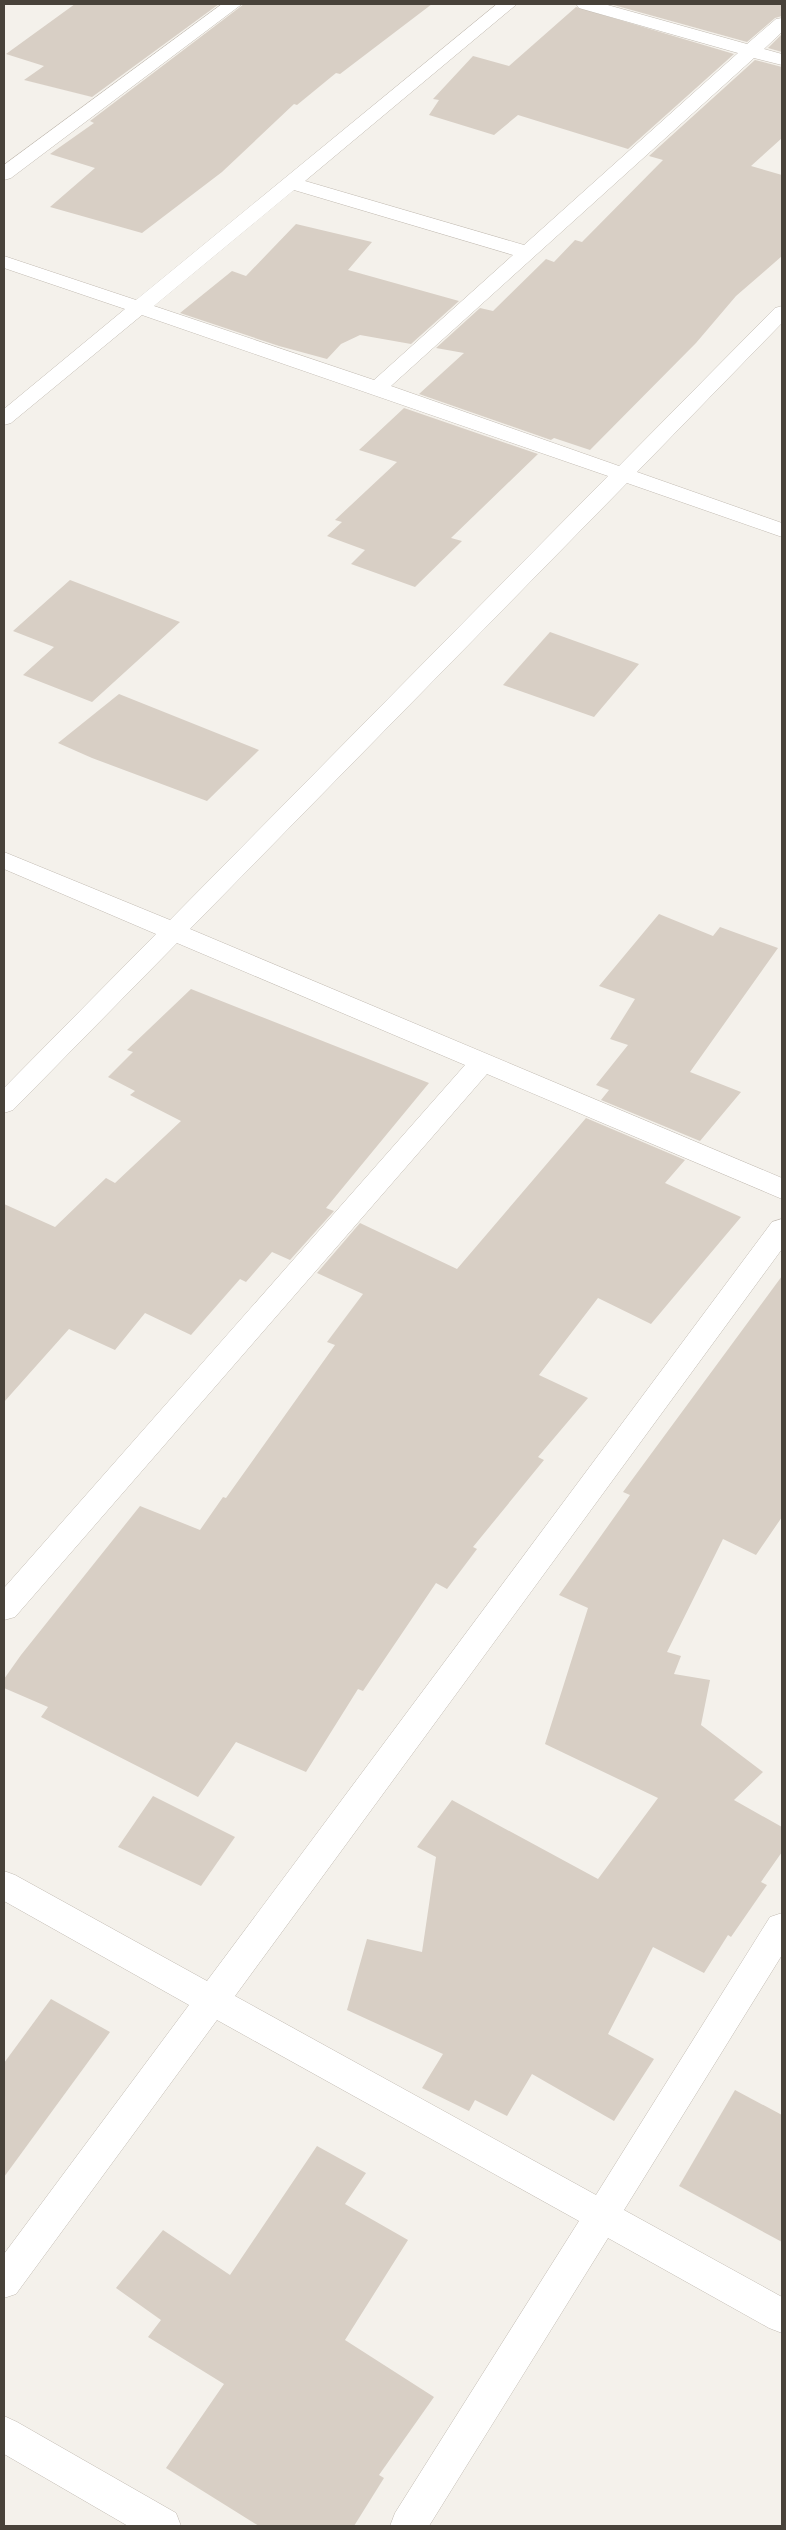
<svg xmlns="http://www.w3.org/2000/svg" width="786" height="2530" viewBox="0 0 786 2530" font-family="'Exo 2',sans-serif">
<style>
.building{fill:#d8cfc5}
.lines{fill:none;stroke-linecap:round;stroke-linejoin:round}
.street-casing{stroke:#c2bbb2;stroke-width:1}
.street{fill:#fff;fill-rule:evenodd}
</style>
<rect width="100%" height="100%" fill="#f4f1eb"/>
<g class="building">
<path d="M 75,4 L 219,4 L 92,97 L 24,80 L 44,66 L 6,54 Z"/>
<path d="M 244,4 L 432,4 L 340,74 L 336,73 L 297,105 L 294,104 L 222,172 L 142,233 L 50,207 L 95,168 L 50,154 L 94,123 L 90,121 Z"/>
<path d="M 610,4 L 782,4 L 782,16 L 775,18 L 747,42 Z"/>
<path d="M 576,7 L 734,54 L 628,149 L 518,115 L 494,135 L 429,115 L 439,100 L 433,99 L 473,56 L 509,66 Z"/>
<path d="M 782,34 L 782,52 L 768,48 Z"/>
<path d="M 755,60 L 782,67 L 782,138 L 751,166 L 782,175 L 782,256 L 736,296 L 696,343 L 590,450 L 554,438 L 551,440 L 419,394 L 464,353 L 436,348 L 480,308 L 493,311 L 546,259 L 554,262 L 575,240 L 582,242 L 663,160 L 649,156 Z"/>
<path d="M 296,224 L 372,242 L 348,270 L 459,301 L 411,344 L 360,335 L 341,344 L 327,359 L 279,346 L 180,313 L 232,271 L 246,276 Z"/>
<path d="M 404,408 L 538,454 L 451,538 L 462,541 L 415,587 L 351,564 L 365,550 L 327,536 L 342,522 L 335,520 L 397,462 L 359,450 Z"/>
<path d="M 70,580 L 180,622 L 92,702 L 23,675 L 54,647 L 13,631 Z"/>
<path d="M 550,632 L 639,664 L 594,717 L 503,685 Z"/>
<path d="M 119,694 L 259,750 L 207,801 L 92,758 L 58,743 Z"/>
<path d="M 659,914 L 713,936 L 720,927 L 778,948 L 690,1072 L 741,1092 L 700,1141 L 601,1100 L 609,1090 L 596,1085 L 628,1045 L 610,1039 L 635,999 L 599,986 Z"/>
<path d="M 191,989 L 429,1083 L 326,1208 L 334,1211 L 290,1260 L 272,1252 L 246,1282 L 240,1279 L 191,1335 L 145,1313 L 115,1350 L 69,1329 L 4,1402 L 4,1204 L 55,1227 L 106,1178 L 115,1183 L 181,1121 L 130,1095 L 135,1091 L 108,1077 L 133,1052 L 127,1050 Z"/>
<path d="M 586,1118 L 685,1160 L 665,1183 L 741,1217 L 651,1324 L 598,1298 L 539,1375 L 588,1398 L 538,1457 L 544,1460 L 473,1547 L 477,1549 L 447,1589 L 436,1583 L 363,1691 L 358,1689 L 306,1772 L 236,1742 L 198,1797 L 41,1717 L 48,1707 L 4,1688 L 4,1679 L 21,1655 L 140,1506 L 200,1530 L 223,1497 L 226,1498 L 335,1345 L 327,1342 L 363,1294 L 317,1273 L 360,1223 L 457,1269 Z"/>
<path d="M 782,1276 L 782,1517 L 756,1555 L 723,1539 L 667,1652 L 681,1656 L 674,1674 L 710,1680 L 701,1725 L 763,1772 L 734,1800 L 782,1827 L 782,1852 L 761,1882 L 767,1885 L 731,1937 L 728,1935 L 704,1973 L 653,1947 L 608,2034 L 654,2059 L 614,2121 L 532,2074 L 507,2116 L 475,2100 L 469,2111 L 422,2088 L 443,2054 L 347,2010 L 367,1939 L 422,1952 L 436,1857 L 417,1847 L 452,1800 L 598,1879 L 658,1798 L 545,1744 L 588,1608 L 559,1595 L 630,1495 L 623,1492 Z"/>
<path d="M 153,1796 L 235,1837 L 201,1886 L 118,1847 Z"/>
<path d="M 51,1999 L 110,2032 L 4,2177 L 4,2063 Z"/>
<path d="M 735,2090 L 782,2115 L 782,2242 L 679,2186 Z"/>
<path d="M 317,2146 L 366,2173 L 345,2204 L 408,2240 L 345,2340 L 434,2397 L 379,2475 L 384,2478 L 354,2526 L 259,2526 L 166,2468 L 224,2384 L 148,2337 L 161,2320 L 116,2288 L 163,2230 L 230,2275 Z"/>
</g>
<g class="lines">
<g class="street-casing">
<g id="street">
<path d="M 222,4 L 242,4 L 11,178 L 4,180 L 4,165 Z"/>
<path d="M 497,4 L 517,4 L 305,181 L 524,245 L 738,53 L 579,8 L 576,4 L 604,4 L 747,44 L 776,19 L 782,18 L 782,32 L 764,49 L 782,54 L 782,65 L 754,58 L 391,386 L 619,466 L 775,308 L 782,306 L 782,323 L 637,472 L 782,523 L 782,537 L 627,483 L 190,929 L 782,1178 L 782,1199 L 487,1074 L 15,1617 L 4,1620 L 4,1588 L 465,1065 L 177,943 L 13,1110 L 4,1113 L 4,1088 L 156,934 L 4,869 L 4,852 L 170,920 L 608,476 L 142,315 L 11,423 L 4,425 L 4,409 L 125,309 L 4,268 L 4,256 L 136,300 ZM 294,190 L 513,255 L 374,380 L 154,306 Z"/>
<path d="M 782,1219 L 782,1249 L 235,1996 L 596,2195 L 770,1917 L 782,1913 L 782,1955 L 624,2210 L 782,2297 L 782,2333 L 769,2328 L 608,2238 L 429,2526 L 390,2526 L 395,2513 L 579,2221 L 217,2020 L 16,2294 L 4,2298 L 4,2254 L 189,2005 L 4,1901 L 4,1871 L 15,1875 L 207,1981 L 772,1222 Z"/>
<path d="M 4,2416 L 17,2422 L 176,2513 L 181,2526 L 128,2526 L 4,2454 Z"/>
</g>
</g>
<use href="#street" class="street"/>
</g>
<rect width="786" height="2530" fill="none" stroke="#48423a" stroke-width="10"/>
</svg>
